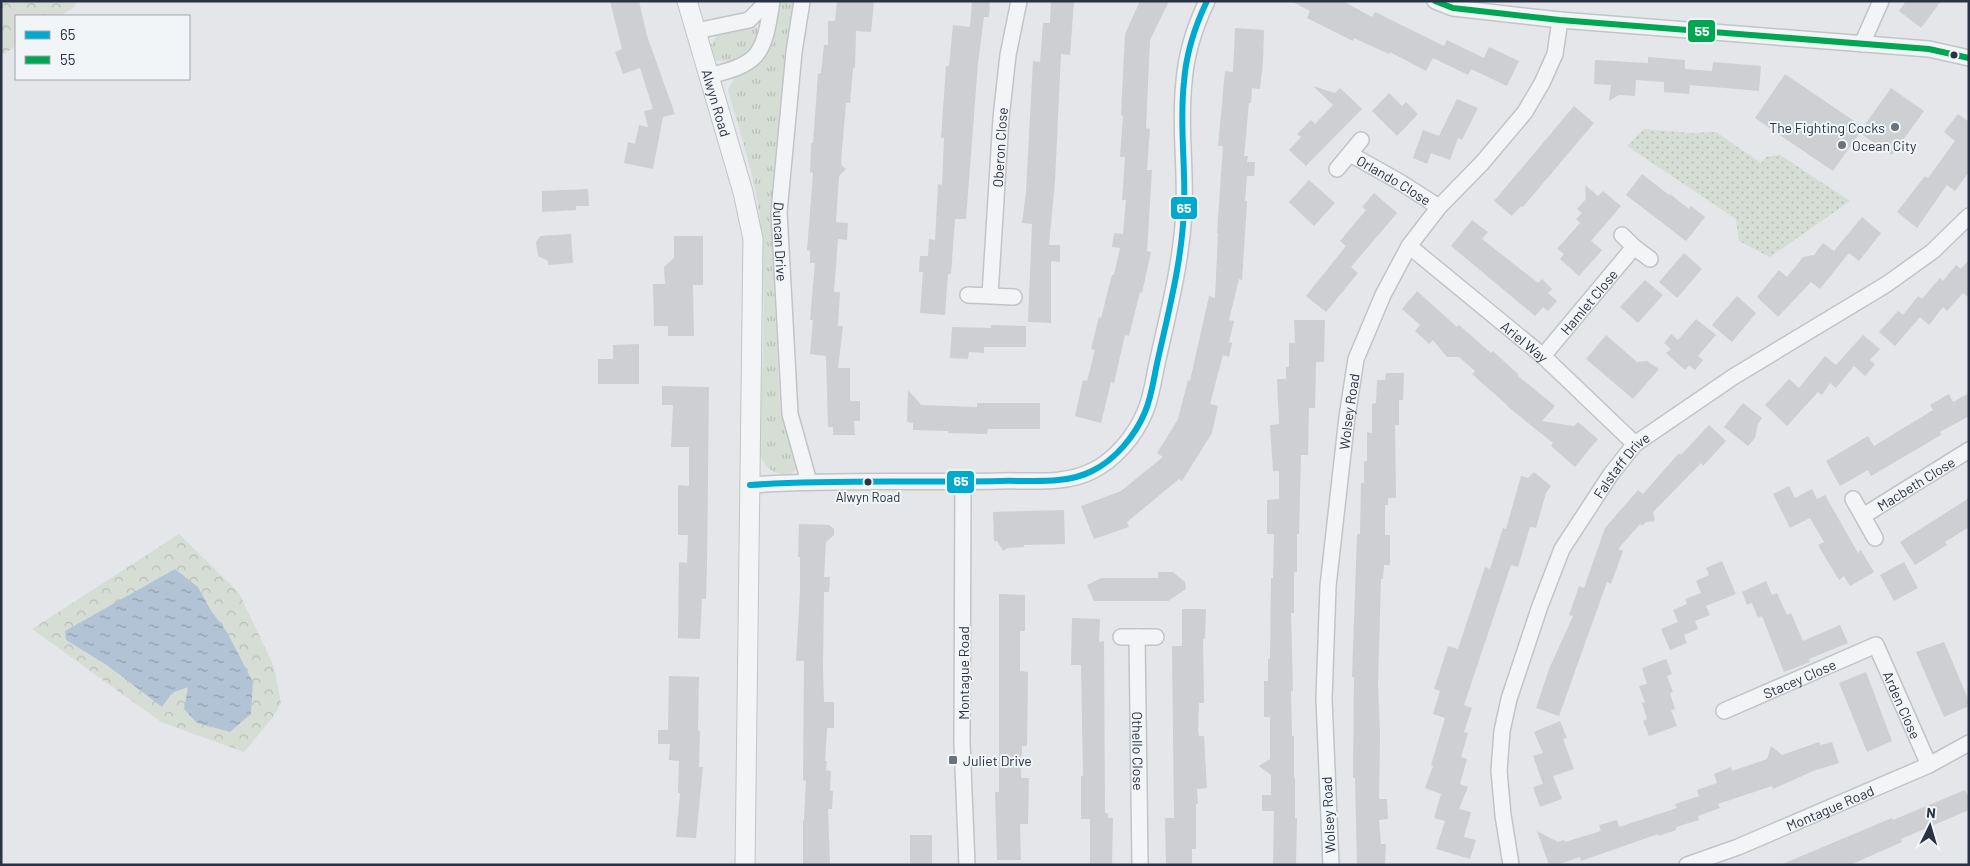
<svg xmlns="http://www.w3.org/2000/svg" width="1970" height="866" viewBox="0 0 1970 866" font-family="Barlow,sans-serif">
<style>
.grass{fill:url(#grass-tufts)}
.forest{fill:url(#forest-crowns);fill-rule:evenodd}
.park{fill:url(#park-dots)}
.water{fill:url(#water-ripples)}
.building{fill:#cdcfd2}
.lines{fill:none;stroke-linecap:round;stroke-linejoin:round}
.minor-casing{stroke:#c2c4c7;stroke-width:18}
.tertiary-casing{stroke:#c2c4c7;stroke-width:21}
.minor{stroke:#f3f4f6;stroke-width:15}
.tertiary{stroke:#f3f4f6;stroke-width:19}
.bus-1-casing{stroke:#f2f5f8;stroke-width:10}
.bus-2-casing{stroke:#f2f5f8;stroke-width:10}
.bus-1{stroke:#00a9ce;stroke-width:6}
.bus-2{stroke:#00a651;stroke-width:6}
.bus-dot{fill:#293345;stroke:#f2f5f8;stroke-width:2}
.poi-dot{fill:#6a727e;stroke:#f2f5f8;stroke-width:2}
.labels{text-anchor:middle;dominant-baseline:central;stroke-width:4;stroke-linejoin:round;paint-order:stroke}
.bus-label{font-size:13px;fill:#293345;stroke:#f2f5f8}
.street-label{font-size:14px;fill:#293345;stroke:#f2f5f8}
.poi-label{font-size:14px;fill:#293345;stroke:#f2f5f8;text-anchor:start}
.line-badge{stroke:#f2f5f8;stroke-width:2}
.badge-label{font-size:14px;text-anchor:middle;font-weight:bold;fill:#fff}
</style>
<defs>
<pattern id="grass-tufts" width="24" height="20" patternUnits="userSpaceOnUse" patternTransform="scale(1.25)"><rect width="24" height="20" fill="#d5ddd4"/><path d="M3 7l-1-3M5 7V3M7 7l1-3M15 17l-1-3M17 17v-4M19 17l1-3" fill="none" stroke="#b7beb7"/></pattern>
<pattern id="forest-crowns" width="20" height="18" patternUnits="userSpaceOnUse" patternTransform="scale(1.25)"><rect width="20" height="18" fill="#d5ddd4"/><path d="M2 6a3 3 0 1 1 6 0M12 15a3 3 0 1 1 6 0" fill="none" stroke="#b7beb7"/></pattern>
<pattern id="park-dots" width="8" height="8" patternUnits="userSpaceOnUse" patternTransform="scale(1.25)"><rect width="8" height="8" fill="#d5ddd4"/><path d="M2 2h.1M6 6h.1" fill="none" stroke="#b7beb7" stroke-width="1.8" stroke-linecap="round"/></pattern>
<pattern id="water-ripples" width="26" height="14" patternUnits="userSpaceOnUse" patternTransform="scale(1.25)"><rect width="26" height="14" fill="#b2c3d5"/><path d="M2 4q2-2 4 0t4 0M15 11q2-2 4 0t4 0" fill="none" stroke="#919faf"/></pattern>
</defs>
<rect width="100%" height="100%" fill="#e4e6e9"/>
<g class="grass">
<path d="M 781,1 L 796,1 L 791,23 L 781,102 L 773,181 L 774,284 L 780,409 L 798,467 L 790,475 C 772,473 766,470 759,452 C 762,375 767,296 760,220 C 756,179 739,130 728,90 L 734,78 L 745,71 L 769,43 Z"/>
<path d="M 753,24 L 758,29 C 757,34 756,40 754,45 C 748,59 728,64 715,60 L 711,45 L 718,34 Z"/>
</g>
<g class="forest">
<path d="M 1,1 L 78,1 L 73,8 L 60,16 L 16,16 L 16,46 L 1,56 Z"/>
<path d="M 179,534 L 239,593 L 274,667 L 281,703 L 273,717 L 244,752 L 161,722 L 32,629 ZM 198,587 L 212,612 L 227,632 L 253,682 L 251,714 L 230,732 L 197,723 L 188,686 L 172,693 L 162,707 L 108,666 L 66,640 Z"/>
</g>
<path class="park" d="M 1644,129 L 1690,133 L 1716,132 L 1761,163 L 1766,157 L 1780,155 L 1850,201 L 1770,257 L 1739,241 L 1736,219 L 1627,146 Z"/>
<path class="water" d="M 175,569 L 198,587 L 212,612 L 227,632 L 253,682 L 251,714 L 230,732 L 197,723 L 184,709 L 188,687 L 172,693 L 162,707 L 108,666 L 66,640 L 65,631 Z"/>
<g class="building">
<path d="M 610,1 L 639,1 L 647,36 L 675,114 L 663,117 L 653,169 L 624,163 L 628,142 L 635,144 L 639,125 L 648,127 L 644,111 L 653,109 L 640,68 L 623,74 L 615,52 L 622,49 Z"/>
<path d="M 837,1 L 874,1 L 871,32 L 856,31 L 855,68 L 853,68 L 850,103 L 846,103 L 841,161 L 842,166 L 846,169 L 839,176 L 836,222 L 848,223 L 847,240 L 838,239 L 834,292 L 840,292 L 838,326 L 843,326 L 838,368 L 850,368 L 850,401 L 860,401 L 860,421 L 854,421 L 855,435 L 833,435 L 833,427 L 828,427 L 826,356 L 810,354 L 813,320 L 810,320 L 815,263 L 810,263 L 810,251 L 807,250 L 813,173 L 810,172 L 811,143 L 813,143 L 818,74 L 821,73 L 824,45 L 828,45 L 828,21 L 835,21 Z"/>
<path d="M 972,1 L 990,1 L 989,17 L 984,17 L 978,63 L 966,219 L 955,219 L 951,274 L 948,274 L 945,315 L 920,313 L 923,272 L 919,272 L 920,256 L 928,256 L 929,239 L 935,240 L 938,184 L 942,185 L 944,138 L 941,138 L 946,66 L 949,66 L 953,25 L 970,27 Z"/>
<path d="M 1051,1 L 1074,1 L 1070,55 L 1061,54 L 1055,181 L 1049,245 L 1060,245 L 1060,262 L 1051,261 L 1051,323 L 1028,322 L 1032,224 L 1022,223 L 1026,192 L 1033,61 L 1040,62 L 1043,23 L 1050,23 Z"/>
<path d="M 1140,1 L 1169,1 L 1150,40 L 1146,128 L 1150,129 L 1147,170 L 1152,170 L 1147,251 L 1151,252 L 1142,293 L 1140,292 L 1129,336 L 1125,335 L 1114,383 L 1111,382 L 1101,423 L 1075,416 L 1083,380 L 1087,381 L 1095,350 L 1091,349 L 1099,317 L 1101,318 L 1112,275 L 1114,275 L 1120,248 L 1112,247 L 1114,233 L 1123,234 L 1126,200 L 1122,200 L 1125,157 L 1120,157 L 1123,116 L 1121,115 L 1125,34 Z"/>
<path d="M 1291,1 L 1343,1 L 1372,17 L 1375,12 L 1444,46 L 1447,40 L 1484,58 L 1489,47 L 1519,61 L 1507,86 L 1471,69 L 1468,75 L 1433,58 L 1426,71 L 1390,52 L 1389,54 L 1354,38 L 1353,41 L 1307,18 L 1310,11 Z"/>
<path d="M 1906,1 L 1941,1 L 1921,28 L 1899,11 Z"/>
<path d="M 1235,28 L 1264,30 L 1263,61 L 1260,89 L 1252,88 L 1251,103 L 1249,103 L 1244,156 L 1248,156 L 1247,162 L 1255,162 L 1254,176 L 1247,176 L 1245,201 L 1247,201 L 1242,280 L 1239,279 L 1229,320 L 1234,321 L 1229,342 L 1232,343 L 1229,357 L 1223,355 L 1210,404 L 1218,406 L 1212,433 L 1182,481 L 1179,479 L 1127,522 L 1129,527 L 1094,539 L 1081,506 L 1121,491 L 1163,457 L 1157,453 L 1178,419 L 1188,380 L 1190,381 L 1209,296 L 1215,298 L 1218,233 L 1217,233 L 1223,146 L 1218,146 L 1225,71 L 1233,72 Z"/>
<path d="M 1648,57 L 1685,60 L 1685,69 L 1712,71 L 1713,62 L 1761,66 L 1759,91 L 1690,85 L 1689,94 L 1664,92 L 1664,82 L 1636,80 L 1635,96 L 1619,95 L 1609,101 L 1611,85 L 1594,84 L 1595,60 L 1648,63 Z"/>
<path d="M 1785,74 L 1863,127 L 1891,88 L 1924,111 L 1892,155 L 1860,133 L 1833,171 L 1755,118 Z"/>
<path d="M 1313,86 L 1335,93 L 1340,88 L 1362,109 L 1306,166 L 1289,150 L 1301,137 L 1297,134 L 1311,120 L 1315,124 L 1333,105 Z"/>
<path d="M 1389,93 L 1402,106 L 1406,102 L 1418,114 L 1397,136 L 1372,111 Z"/>
<path d="M 1457,99 L 1478,108 L 1462,140 L 1458,138 L 1450,160 L 1431,153 L 1427,164 L 1413,158 L 1423,130 L 1439,136 Z"/>
<path d="M 1574,106 L 1594,123 L 1523,207 L 1521,206 L 1512,216 L 1494,201 Z"/>
<path d="M 1958,114 L 1969,122 L 1969,172 L 1955,191 L 1947,185 L 1917,228 L 1897,212 L 1925,176 L 1928,178 L 1955,141 L 1944,132 Z"/>
<path d="M 1642,174 L 1669,195 L 1670,194 L 1689,209 L 1691,206 L 1705,217 L 1686,241 L 1626,195 Z"/>
<path d="M 1309,180 L 1335,203 L 1314,226 L 1289,202 Z"/>
<path d="M 1585,185 L 1598,196 L 1603,191 L 1621,206 L 1591,241 L 1602,250 L 1579,276 L 1560,259 L 1564,254 L 1557,249 L 1580,223 L 1576,219 L 1582,213 L 1577,209 L 1586,199 Z"/>
<path d="M 588,189 L 589,206 L 576,206 L 576,210 L 542,212 L 542,191 Z"/>
<path d="M 1374,193 L 1397,213 L 1351,267 L 1358,273 L 1326,312 L 1306,296 L 1346,246 L 1340,241 L 1366,210 L 1362,207 Z"/>
<path d="M 1862,217 L 1881,233 L 1859,261 L 1849,253 L 1820,289 L 1811,282 L 1778,317 L 1757,297 L 1779,270 L 1787,277 L 1803,257 L 1814,255 L 1823,243 L 1834,251 Z"/>
<path d="M 1472,220 L 1488,232 L 1482,239 L 1538,283 L 1542,279 L 1552,289 L 1548,293 L 1557,301 L 1548,311 L 1543,307 L 1535,316 L 1451,246 Z"/>
<path d="M 571,234 L 573,263 L 548,265 L 548,261 L 538,256 L 536,242 L 540,236 Z"/>
<path d="M 674,236 L 703,236 L 703,285 L 693,285 L 694,336 L 668,336 L 668,326 L 654,326 L 653,284 L 665,284 L 664,267 L 674,258 Z"/>
<path d="M 1684,253 L 1702,269 L 1677,298 L 1659,282 Z"/>
<path d="M 1969,260 L 1969,298 L 1963,293 L 1947,311 L 1943,307 L 1929,325 L 1920,317 L 1895,346 L 1879,332 L 1898,311 L 1903,315 L 1918,296 L 1922,299 L 1940,278 L 1943,281 L 1956,265 L 1961,269 Z"/>
<path d="M 1645,280 L 1663,295 L 1638,323 L 1620,307 Z"/>
<path d="M 1417,291 L 1457,327 L 1459,325 L 1491,353 L 1493,351 L 1519,375 L 1518,376 L 1555,406 L 1542,421 L 1574,426 L 1578,422 L 1598,439 L 1575,467 L 1551,446 L 1553,443 L 1507,406 L 1507,405 L 1472,374 L 1475,371 L 1459,357 L 1447,357 L 1433,340 L 1429,344 L 1415,331 L 1420,325 L 1402,309 Z"/>
<path d="M 1737,296 L 1756,313 L 1732,342 L 1712,325 Z"/>
<path d="M 1696,319 L 1716,335 L 1698,356 L 1703,360 L 1695,370 L 1689,365 L 1685,370 L 1666,353 L 1671,349 L 1664,343 L 1671,334 L 1678,340 Z"/>
<path d="M 1294,320 L 1325,320 L 1324,362 L 1316,362 L 1315,408 L 1309,408 L 1308,455 L 1301,455 L 1299,534 L 1297,534 L 1297,572 L 1294,572 L 1294,613 L 1291,613 L 1293,691 L 1291,691 L 1292,736 L 1294,736 L 1294,778 L 1295,778 L 1295,818 L 1297,818 L 1296,865 L 1273,865 L 1274,811 L 1262,811 L 1262,795 L 1271,795 L 1271,775 L 1259,766 L 1270,759 L 1270,717 L 1264,717 L 1264,681 L 1268,681 L 1268,659 L 1270,659 L 1271,578 L 1273,578 L 1274,534 L 1267,534 L 1267,500 L 1279,499 L 1279,471 L 1273,471 L 1270,425 L 1279,424 L 1277,379 L 1286,379 L 1286,367 L 1289,367 L 1289,343 L 1295,343 Z"/>
<path d="M 991,325 L 1026,326 L 1026,347 L 984,347 L 984,353 L 969,352 L 968,359 L 950,358 L 952,327 L 991,328 Z"/>
<path d="M 1606,335 L 1637,362 L 1647,361 L 1659,369 L 1633,399 L 1586,359 Z"/>
<path d="M 1863,335 L 1880,349 L 1870,360 L 1875,364 L 1865,376 L 1854,366 L 1836,388 L 1830,383 L 1822,395 L 1818,392 L 1787,426 L 1765,405 L 1789,379 L 1799,388 L 1825,356 L 1836,365 Z"/>
<path d="M 639,344 L 639,384 L 598,384 L 598,359 L 613,359 L 613,345 Z"/>
<path d="M 1386,373 L 1404,373 L 1403,400 L 1399,400 L 1399,425 L 1395,425 L 1396,498 L 1388,498 L 1388,505 L 1385,505 L 1385,535 L 1390,535 L 1390,565 L 1384,565 L 1383,579 L 1381,579 L 1378,684 L 1380,734 L 1379,799 L 1387,799 L 1388,819 L 1379,820 L 1381,844 L 1386,844 L 1385,865 L 1357,865 L 1355,778 L 1353,778 L 1354,677 L 1352,677 L 1357,534 L 1360,534 L 1361,483 L 1364,483 L 1364,461 L 1367,461 L 1367,432 L 1372,433 L 1372,404 L 1376,403 L 1377,380 L 1385,380 Z"/>
<path d="M 662,386 L 709,387 L 707,563 L 706,599 L 702,599 L 700,639 L 678,638 L 679,562 L 687,563 L 688,535 L 678,535 L 678,485 L 689,486 L 689,447 L 671,447 L 673,405 L 662,405 Z"/>
<path d="M 908,390 L 921,405 L 977,407 L 977,403 L 1040,403 L 1040,429 L 988,429 L 987,434 L 948,433 L 948,431 L 913,430 L 913,423 L 907,422 Z"/>
<path d="M 1969,393 L 1969,416 L 1940,432 L 1941,435 L 1871,476 L 1868,470 L 1840,486 L 1826,461 L 1868,436 L 1874,446 L 1933,410 L 1930,405 L 1949,394 L 1953,402 Z"/>
<path d="M 1743,403 L 1762,418 L 1758,424 L 1755,438 L 1748,446 L 1724,427 Z"/>
<path d="M 1709,425 L 1726,441 L 1703,466 L 1701,463 L 1653,512 L 1655,521 L 1646,522 L 1642,526 L 1640,524 L 1618,549 L 1623,551 L 1611,584 L 1607,582 L 1559,716 L 1536,708 L 1549,669 L 1573,616 L 1569,615 L 1579,586 L 1584,588 L 1605,528 L 1638,490 L 1643,494 L 1679,453 L 1681,455 Z"/>
<path d="M 1534,472 L 1551,486 L 1546,493 L 1536,528 L 1530,527 L 1518,567 L 1511,565 L 1464,705 L 1472,708 L 1464,732 L 1468,733 L 1461,757 L 1467,759 L 1460,784 L 1468,787 L 1459,809 L 1471,812 L 1464,837 L 1476,840 L 1470,859 L 1436,849 L 1445,821 L 1434,818 L 1441,794 L 1425,788 L 1433,766 L 1431,765 L 1445,718 L 1433,714 L 1440,691 L 1434,689 L 1448,646 L 1458,649 L 1485,567 L 1490,569 L 1503,528 L 1506,529 L 1521,476 L 1528,478 Z"/>
<path d="M 1789,486 L 1795,498 L 1812,489 L 1817,499 L 1825,495 L 1858,553 L 1861,550 L 1874,572 L 1850,586 L 1844,576 L 1839,580 L 1818,545 L 1824,542 L 1810,518 L 1790,528 L 1773,494 Z"/>
<path d="M 1969,498 L 1969,527 L 1945,542 L 1947,545 L 1915,565 L 1900,542 Z"/>
<path d="M 1064,510 L 1065,544 L 1024,545 L 1024,547 L 1008,548 L 1003,551 L 997,541 L 994,541 L 993,512 Z"/>
<path d="M 799,524 L 829,525 L 834,529 L 834,535 L 826,542 L 824,577 L 830,577 L 829,592 L 824,592 L 823,668 L 824,702 L 834,702 L 834,728 L 827,728 L 825,761 L 827,761 L 826,770 L 831,771 L 830,791 L 833,791 L 832,809 L 828,809 L 830,865 L 803,865 L 803,820 L 804,820 L 806,781 L 803,780 L 804,661 L 796,661 L 800,592 L 800,557 L 798,557 Z"/>
<path d="M 1722,561 L 1736,594 L 1706,606 L 1710,615 L 1695,621 L 1698,629 L 1684,635 L 1687,643 L 1670,650 L 1661,629 L 1678,622 L 1673,610 L 1687,604 L 1685,599 L 1701,593 L 1696,581 L 1709,575 L 1706,568 Z"/>
<path d="M 1904,562 L 1918,588 L 1894,601 L 1880,575 Z"/>
<path d="M 1158,572 L 1173,572 L 1185,582 L 1186,589 L 1168,601 L 1094,601 L 1087,585 L 1101,578 L 1158,578 Z"/>
<path d="M 1766,581 L 1772,595 L 1777,593 L 1787,615 L 1791,613 L 1803,641 L 1840,625 L 1848,643 L 1809,659 L 1810,662 L 1784,672 L 1762,616 L 1758,618 L 1752,603 L 1747,605 L 1742,592 Z"/>
<path d="M 999,594 L 1025,595 L 1025,631 L 1020,631 L 1020,671 L 1028,672 L 1027,746 L 1022,746 L 1021,778 L 1029,778 L 1028,824 L 1020,824 L 1021,860 L 997,860 L 995,792 L 999,792 Z"/>
<path d="M 1182,609 L 1206,609 L 1205,639 L 1203,639 L 1204,703 L 1199,703 L 1198,731 L 1199,736 L 1204,736 L 1207,788 L 1197,789 L 1198,804 L 1196,804 L 1196,849 L 1192,849 L 1192,865 L 1166,865 L 1165,818 L 1174,818 L 1172,646 L 1182,646 Z"/>
<path d="M 1072,618 L 1100,619 L 1099,642 L 1104,641 L 1105,813 L 1108,813 L 1108,818 L 1113,818 L 1112,865 L 1090,865 L 1090,819 L 1081,819 L 1081,776 L 1083,776 L 1081,665 L 1071,665 Z"/>
<path d="M 1944,642 L 1969,701 L 1969,706 L 1944,717 L 1916,652 Z"/>
<path d="M 1666,659 L 1672,674 L 1667,676 L 1673,692 L 1670,693 L 1675,709 L 1671,710 L 1677,726 L 1649,736 L 1643,721 L 1647,719 L 1642,703 L 1645,702 L 1639,686 L 1647,684 L 1642,668 Z"/>
<path d="M 1866,672 L 1892,741 L 1867,752 L 1839,683 Z"/>
<path d="M 669,676 L 699,677 L 698,731 L 700,731 L 699,767 L 703,767 L 696,838 L 676,837 L 680,793 L 678,793 L 679,761 L 669,760 L 670,744 L 658,744 L 658,730 L 668,730 Z"/>
<path d="M 1560,721 L 1567,738 L 1563,739 L 1574,769 L 1553,776 L 1562,799 L 1540,807 L 1533,787 L 1543,784 L 1533,756 L 1543,753 L 1534,732 Z"/>
<path d="M 1819,742 L 1820,745 L 1832,742 L 1839,763 L 1813,771 L 1773,789 L 1772,786 L 1718,804 L 1720,808 L 1698,816 L 1699,820 L 1676,827 L 1676,830 L 1659,836 L 1658,834 L 1581,861 L 1580,857 L 1557,865 L 1549,865 L 1537,831 L 1558,842 L 1564,840 L 1565,842 L 1601,831 L 1599,825 L 1617,820 L 1619,827 L 1677,808 L 1675,804 L 1699,796 L 1697,790 L 1717,783 L 1714,774 L 1731,767 L 1732,771 L 1767,759 L 1771,746 L 1782,755 Z"/>
<path d="M 1965,790 L 1969,798 L 1969,810 L 1901,839 L 1902,842 L 1850,865 L 1780,865 L 1892,818 L 1893,820 Z"/>
<rect x="910" y="835" width="22" height="30"/>
</g>
<g class="lines">
<g class="minor-casing">
<g id="minor">
<path id="s1" d="M 802,1 L 794,52 L 779,212 L 790,414 L 809,482"/>
<path d="M 1435,1 L 1453,8 L 1560,20 L 1929,49 L 1969,58"/>
<path d="M 696,31 L 749,20 L 768,1"/>
<path d="M 1862,44 L 1881,1"/>
<path d="M 709,76 C 723,72 744,68 755,56 C 767,43 769,18 772,1"/>
<path id="s2" d="M 1350,154 L 1400,182 L 1439,207"/>
<path d="M 1337,169 L 1361,140"/>
<path d="M 1622,235 L 1634,247 L 1650,259"/>
<path id="s3" d="M 1409,246 L 1543,356 L 1635,444"/>
<path d="M 968,295 L 1014,297"/>
<path id="s4" d="M 990,295 L 1001,118 L 1008,55 L 1019,1"/>
<path id="s5" d="M 1543,356 L 1634,247"/>
<path d="M 963,482 L 962,743 L 967,865"/>
<path d="M 750,485 C 834,479 917,483 1000,481 C 1030,480 1065,485 1092,471 C 1115,460 1135,436 1145,412 C 1152,396 1154,376 1158,359 C 1169,310 1182,260 1184,209 C 1186,167 1179,124 1184,82 C 1186,54 1195,26 1207,1"/>
<path d="M 1853,499 L 1875,538"/>
<path id="s6" d="M 1863,516 L 1969,450"/>
<path d="M 1121,637 L 1156,637"/>
<path id="s7" d="M 1137,637 L 1140,865"/>
<path id="s8" d="M 1724,711 L 1876,645 L 1929,765"/>
<path id="s9" d="M 1331,865 L 1324,699 L 1328,586 L 1347,417 L 1356,359 L 1383,295 L 1409,246 L 1439,207 L 1482,163 L 1525,112 L 1542,83 L 1555,54 L 1560,20"/>
<path id="s10" d="M 1511,865 L 1503,815 L 1499,771 L 1502,731 L 1509,699 L 1540,606 L 1562,549 L 1611,474 L 1635,444 L 1733,377 L 1887,284 L 1933,251 L 1969,216"/>
<path id="s11" d="M 1687,865 L 1738,847 L 1929,765 L 1969,743"/>
</g>
</g>
<g class="tertiary-casing">
<g id="tertiary">
<path id="s12" d="M 687,1 L 743,192 L 753,239 L 745,865"/>
</g>
</g>
<use href="#minor" class="minor"/>
<use href="#tertiary" class="tertiary"/>
<g class="bus-1-casing">
<path id="bus-1" d="M 750,485 C 834,479 917,483 1000,481 C 1030,480 1065,485 1092,471 C 1115,460 1135,436 1145,412 C 1152,396 1154,376 1158,359 C 1169,310 1182,260 1184,209 C 1186,167 1179,124 1184,82 C 1186,54 1195,26 1207,1"/>
</g>
<g class="bus-2-casing">
<path id="bus-2" d="M 1435,1 L 1453,8 L 1560,20 L 1929,49 L 1969,58"/>
</g>
<use href="#bus-1" class="bus-1"/>
<use href="#bus-2" class="bus-2"/>
</g>
<g class="bus-dot">
<circle cx="1954" cy="55" r="4.5"/>
<circle cx="868" cy="482" r="4.5"/>
</g>
<g class="poi-dot">
<circle cx="1895" cy="127" r="5"/>
<circle cx="1842" cy="145" r="5"/>
<rect x="948" y="755" width="10" height="10" rx="2.5"/>
</g>
<g class="labels">
<g class="bus-label">
<text x="868" y="497">Alwyn Road</text>
</g>
<g class="street-label">
<text stroke="none"><textPath href="#s12" startOffset="106">Alwyn Road</textPath></text>
<text stroke="none"><textPath href="#s4" startOffset="148">Oberon Close</textPath></text>
<text stroke="none"><textPath href="#s2" startOffset="51">Orlando Close</textPath></text>
<text stroke="none"><textPath href="#s1" startOffset="242">Duncan Drive</textPath></text>
<text stroke="none"><textPath href="#s5" startOffset="71">Hamlet Close</textPath></text>
<text stroke="none"><textPath href="#s3" startOffset="150">Ariel Way</textPath></text>
<text stroke="none"><textPath href="#s9" startOffset="455">Wolsey Road</textPath></text>
<text stroke="none"><textPath href="#s10" startOffset="430">Falstaff Drive</textPath></text>
<text stroke="none"><textPath href="#s6" startOffset="62">Macbeth Close</textPath></text>
<text transform="translate(963 673) rotate(-90)">Montague Road</text>
<text stroke="none"><textPath href="#s8" startOffset="82">Stacey Close</textPath></text>
<text stroke="none"><textPath href="#s8" startOffset="231">Arden Close</textPath></text>
<text stroke="none"><textPath href="#s7" startOffset="114">Othello Close</textPath></text>
<text stroke="none"><textPath href="#s11" startOffset="154">Montague Road</textPath></text>
<text transform="translate(1328 815) rotate(-93)">Wolsey Road</text>
</g>
<g class="poi-label">
<text x="1885" y="127" text-anchor="end">The Fighting Cocks</text>
<text x="1852" y="145">Ocean City</text>
<text x="963" y="760">Juliet Drive</text>
</g>
</g>
<g class="line-badge">
<rect x="1687" y="19" width="29" height="24" rx="5" fill="#00a651"/>
<rect x="1170" y="196" width="28" height="24" rx="5" fill="#00a9ce"/>
<rect x="946" y="470" width="29" height="24" rx="5" fill="#00a9ce"/>
</g>
<g class="badge-label">
<text x="1702" y="36">55</text>
<text x="1184" y="213">65</text>
<text x="961" y="486">65</text>
</g>
<rect width="1970" height="866" fill="none" stroke="#293345" stroke-width="5"/>
<rect x="15" y="15" width="175" height="65" fill="#f2f5f8" stroke="#a2a7b0"/>
<rect x="25" y="31" width="25" height="8" fill="#00a9ce" stroke="#a2a7b0"/>
<text x="60" y="40" font-size="15" fill="#293345">65</text>
<rect x="25" y="56" width="25" height="8" fill="#00a651" stroke="#a2a7b0"/>
<text x="60" y="65" font-size="15" fill="#293345">55</text>
<g transform="translate(1930 826) rotate(5)" stroke="#f2f5f8" stroke-width="4" paint-order="stroke">
<path d="M0-4L9 19L0 12L-9 19Z" fill="#293345"/>
<text y="-8" font-size="14" font-weight="bold" text-anchor="middle" fill="#293345">N</text>
</g>
</svg>
